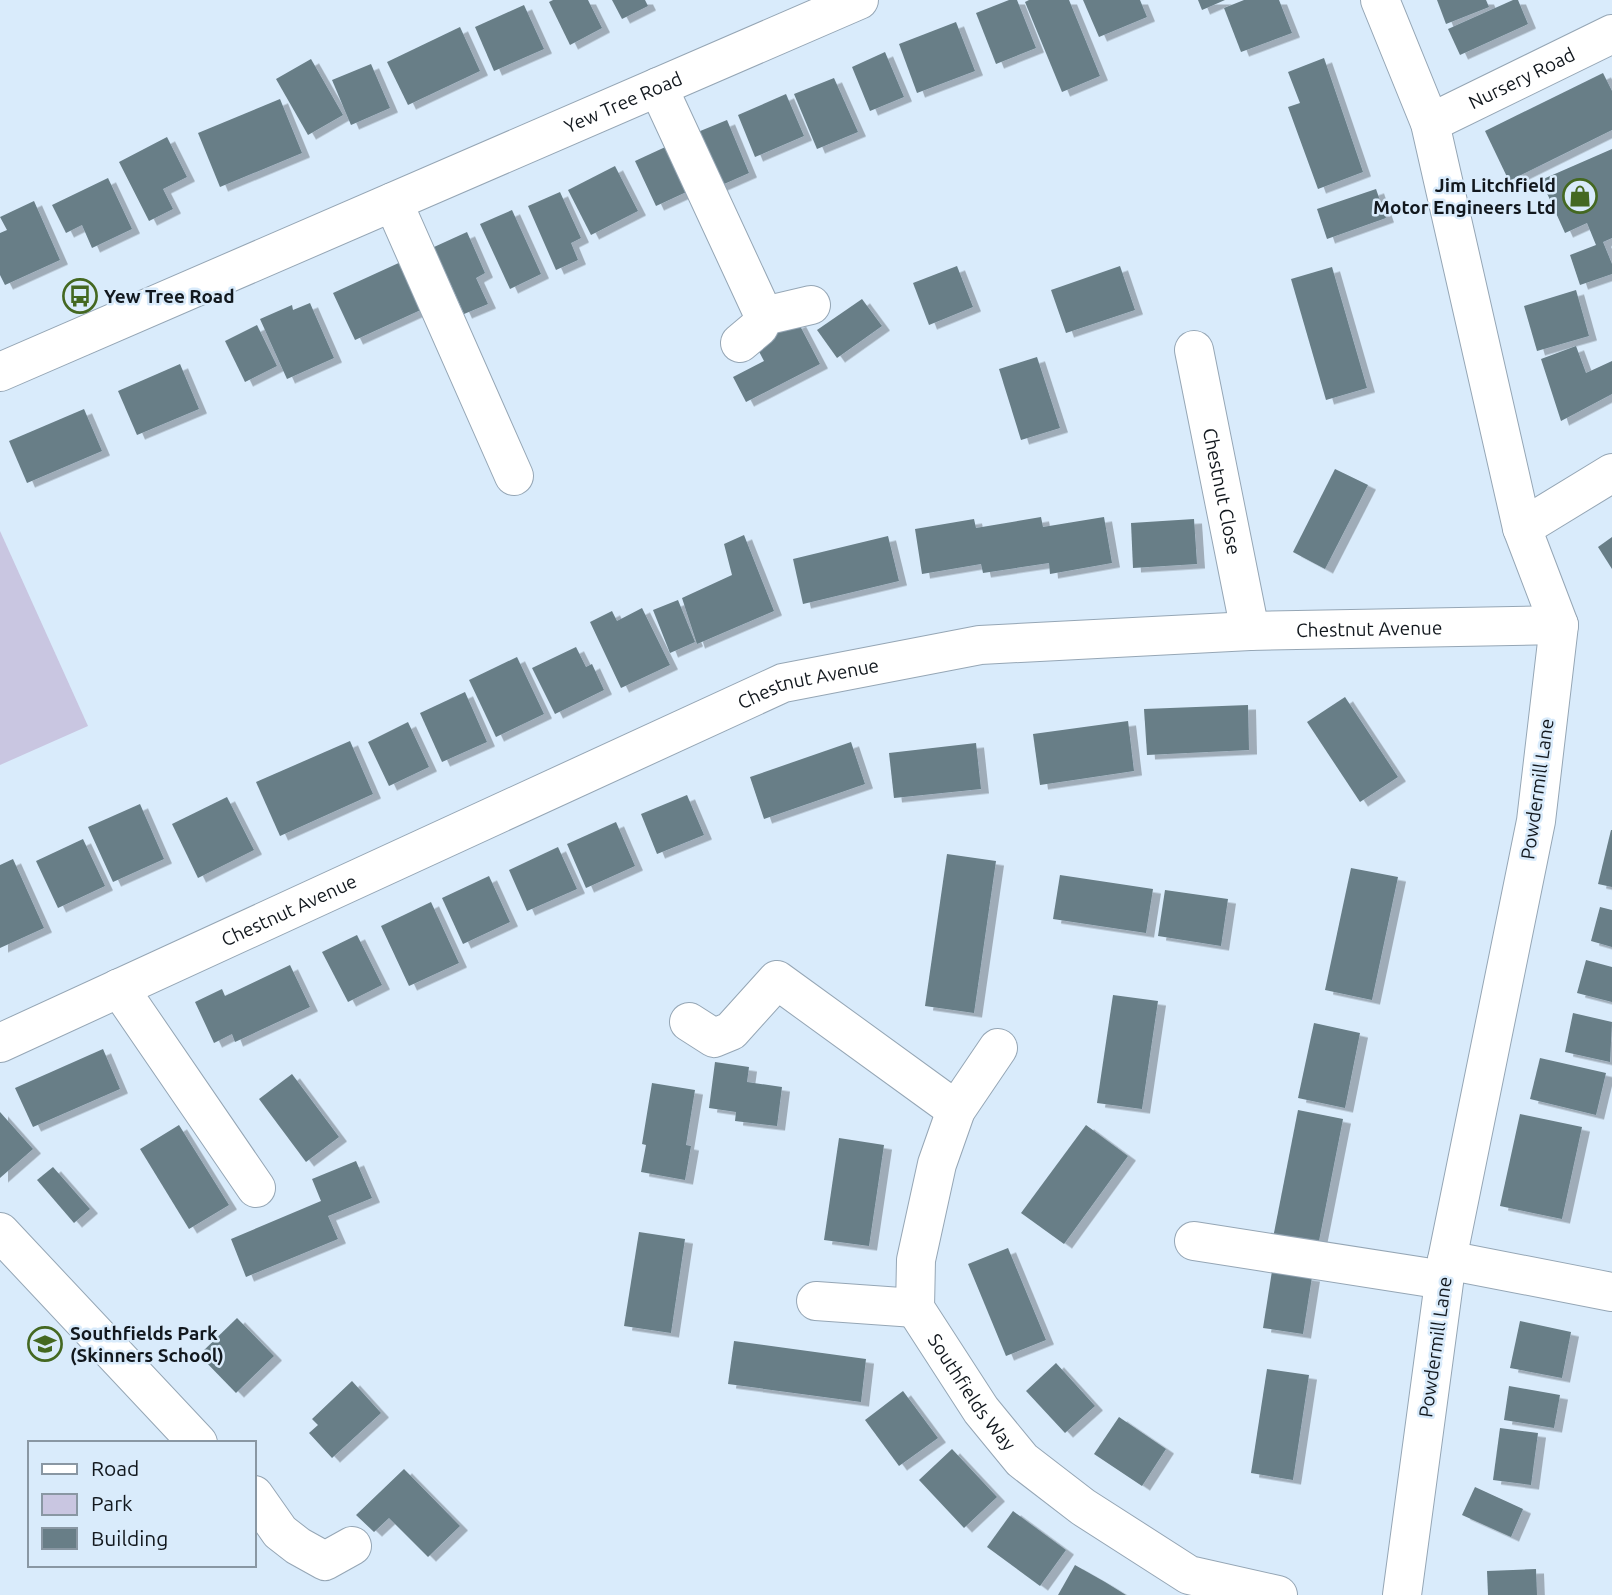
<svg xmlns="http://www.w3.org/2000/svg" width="1612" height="1595" viewBox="0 0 1612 1595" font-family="Ubuntu,sans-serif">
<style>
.green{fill:#c9c6e1}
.building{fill:#687e87;filter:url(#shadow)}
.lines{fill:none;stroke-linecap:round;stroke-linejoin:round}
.minor-casing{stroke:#95a6b5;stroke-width:40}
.minor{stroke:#fff;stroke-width:38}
.labels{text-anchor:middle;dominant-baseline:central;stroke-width:5;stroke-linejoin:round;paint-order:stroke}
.street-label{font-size:19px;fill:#12181e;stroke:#d9ebfb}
.poi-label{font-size:19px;font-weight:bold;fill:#12181e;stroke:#d9ebfb;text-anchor:start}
</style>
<defs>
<filter id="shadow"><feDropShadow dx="8" dy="4.5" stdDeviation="0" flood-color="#0004"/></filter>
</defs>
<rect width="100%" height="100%" fill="#d9ebfb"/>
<path class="green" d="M 0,531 L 88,726 L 0,765 Z"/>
<g class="building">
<path d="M 553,0 L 588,0 L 602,28 L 570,45 L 549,2 Z"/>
<path d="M 612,0 L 645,0 L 648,6 L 622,19 Z"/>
<path d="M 1009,0 L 1017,0 L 1036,48 L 996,64 L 976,13 Z"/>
<path d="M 1029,0 L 1069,0 L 1100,76 L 1062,92 L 1025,2 Z"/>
<path d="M 1083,0 L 1140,0 L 1147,17 L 1099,37 Z"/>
<path d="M 1198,0 L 1225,0 L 1202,10 Z"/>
<path d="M 1244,0 L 1279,0 L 1292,33 L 1241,52 L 1224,8 Z"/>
<path d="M 1437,0 L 1486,0 L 1489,7 L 1446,24 Z"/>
<path d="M 1513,0 L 1518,0 L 1528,24 L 1460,55 L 1448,29 Z"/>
<path d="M 524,5 L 544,49 L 494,71 L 475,27 Z"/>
<path d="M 956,22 L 975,71 L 917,93 L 899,44 Z"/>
<path d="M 460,27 L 480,71 L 408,105 L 387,62 Z"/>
<path d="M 885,52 L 904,97 L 870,111 L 852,67 Z"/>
<path d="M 1324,58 L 1363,172 L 1318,189 L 1288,107 L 1300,103 L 1288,72 Z"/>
<path d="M 311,59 L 343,115 L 308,135 L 276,79 Z"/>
<path d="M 371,64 L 390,108 L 351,125 L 332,80 Z"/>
<path d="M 1603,73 L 1612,91 L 1612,130 L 1509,181 L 1485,131 Z"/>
<path d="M 834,78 L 858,132 L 817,149 L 794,94 Z"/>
<path d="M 786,94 L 804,136 L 755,157 L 738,115 Z"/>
<path d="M 280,99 L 302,153 L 220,187 L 198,133 Z"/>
<path d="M 727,120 L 749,173 L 715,188 L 693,134 Z"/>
<path d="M 167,137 L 187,177 L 163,189 L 173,209 L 149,221 L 119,162 Z"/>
<path d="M 674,143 L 695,188 L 656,206 L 635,161 Z"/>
<path d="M 1612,149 L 1612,238 L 1603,242 L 1612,264 L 1612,274 L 1580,285 L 1570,255 L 1596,245 L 1587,223 L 1565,233 L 1541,180 Z"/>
<path d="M 615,166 L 638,211 L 591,235 L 568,190 Z"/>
<path d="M 108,178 L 132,229 L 92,248 L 82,225 L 66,233 L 52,205 Z"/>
<path d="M 1376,189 L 1386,218 L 1327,239 L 1317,209 Z"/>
<path d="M 560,192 L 581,238 L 571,243 L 578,260 L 556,270 L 528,206 Z"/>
<path d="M 34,201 L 60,260 L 5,285 L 0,275 L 0,233 L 7,230 L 0,217 Z"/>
<path d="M 512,210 L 541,274 L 510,289 L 480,224 Z"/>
<path d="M 467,232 L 485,273 L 476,278 L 488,304 L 464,314 L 434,247 Z"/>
<path d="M 403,261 L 425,308 L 355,340 L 333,293 Z"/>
<path d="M 957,266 L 973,307 L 929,325 L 913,283 Z"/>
<path d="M 1120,266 L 1135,310 L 1066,333 L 1051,290 Z"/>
<path d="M 1332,267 L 1367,388 L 1326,400 L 1291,279 Z"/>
<path d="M 1576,290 L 1589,336 L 1537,351 L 1524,306 Z"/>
<path d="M 862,299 L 882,326 L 837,358 L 817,330 Z"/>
<path d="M 310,303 L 334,358 L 287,379 L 260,319 L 292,305 L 293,310 Z"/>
<path d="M 798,322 L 820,364 L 746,402 L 733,377 L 764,361 L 755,344 Z"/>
<path d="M 257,325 L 277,366 L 245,382 L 225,341 Z"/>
<path d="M 1576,346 L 1586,373 L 1612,361 L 1612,394 L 1561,421 L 1541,359 Z"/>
<path d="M 1037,357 L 1060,428 L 1021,440 L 999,369 Z"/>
<path d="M 180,364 L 199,409 L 137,435 L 118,391 Z"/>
<path d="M 84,409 L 102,451 L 27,483 L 9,441 Z"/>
<path d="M 1335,469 L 1368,485 L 1325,569 L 1293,552 Z"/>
<path d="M 1041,517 L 1043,527 L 1104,517 L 1112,563 L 1050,574 L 1049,563 L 983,573 L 981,564 L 922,574 L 915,529 L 974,519 L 976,528 Z"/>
<path d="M 1194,519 L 1197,564 L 1133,568 L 1131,523 Z"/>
<path d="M 744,535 L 774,611 L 697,644 L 682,598 L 732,575 L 724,544 Z"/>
<path d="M 888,536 L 899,581 L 803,604 L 793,559 Z"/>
<path d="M 1612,537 L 1612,569 L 1598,547 Z"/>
<path d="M 678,600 L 695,642 L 670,653 L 653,610 Z"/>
<path d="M 642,608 L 670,665 L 621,688 L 590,622 L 612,611 L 617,621 Z"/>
<path d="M 576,647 L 586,667 L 592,664 L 604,690 L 555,714 L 532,668 Z"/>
<path d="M 517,657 L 544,714 L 496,737 L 469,680 Z"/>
<path d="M 465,692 L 487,742 L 442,762 L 420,713 Z"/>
<path d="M 1345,697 L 1398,777 L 1360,802 L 1307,722 Z"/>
<path d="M 1248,705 L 1249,750 L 1147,755 L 1144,709 Z"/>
<path d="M 1128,721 L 1134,771 L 1040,785 L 1033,734 Z"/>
<path d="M 408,722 L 429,767 L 389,786 L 368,742 Z"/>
<path d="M 350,741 L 373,794 L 280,836 L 256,782 Z"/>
<path d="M 851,742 L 865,784 L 764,819 L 750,777 Z"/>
<path d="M 976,743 L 981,789 L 894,798 L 889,753 Z"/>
<path d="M 687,795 L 704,835 L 657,854 L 641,814 Z"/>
<path d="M 227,797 L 254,850 L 198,878 L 172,824 Z"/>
<path d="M 140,804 L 164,859 L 113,882 L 88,827 Z"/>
<path d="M 616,822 L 635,866 L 586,888 L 567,844 Z"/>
<path d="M 1611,830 L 1612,830 L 1612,887 L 1598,884 Z"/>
<path d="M 83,839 L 105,886 L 58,908 L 36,861 Z"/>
<path d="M 558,847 L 577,889 L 527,911 L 509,870 Z"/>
<path d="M 947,854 L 996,861 L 974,1013 L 925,1006 Z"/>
<path d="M 13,859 L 44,928 L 0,948 L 0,865 Z"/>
<path d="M 1351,868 L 1398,877 L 1372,1000 L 1325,990 Z"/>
<path d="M 1060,875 L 1153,889 L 1146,933 L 1053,919 Z"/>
<path d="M 489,876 L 510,922 L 463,944 L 442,898 Z"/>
<path d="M 1165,890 L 1228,899 L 1221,946 L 1158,936 Z"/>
<path d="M 431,902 L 459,963 L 409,986 L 381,926 Z"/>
<path d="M 1600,907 L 1612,910 L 1612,947 L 1591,941 Z"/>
<path d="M 357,935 L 382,985 L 348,1002 L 322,952 Z"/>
<path d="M 1586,960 L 1612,967 L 1612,1002 L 1577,993 Z"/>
<path d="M 290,965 L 310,1007 L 235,1042 L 232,1034 L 214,1043 L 195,1002 L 222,989 L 225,996 Z"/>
<path d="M 1113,995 L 1158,1001 L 1142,1109 L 1097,1103 Z"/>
<path d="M 1573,1013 L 1612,1022 L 1610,1062 L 1565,1052 Z"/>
<path d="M 1314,1023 L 1360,1033 L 1345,1108 L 1298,1098 Z"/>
<path d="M 103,1049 L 120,1089 L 33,1127 L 15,1088 Z"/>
<path d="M 1540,1058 L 1606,1073 L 1596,1115 L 1530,1099 Z"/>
<path d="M 715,1062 L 749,1067 L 747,1082 L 782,1087 L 777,1126 L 735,1121 L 736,1112 L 709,1108 Z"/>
<path d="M 292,1074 L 339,1137 L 306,1162 L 259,1099 Z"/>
<path d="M 652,1083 L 695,1090 L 686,1145 L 691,1146 L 685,1180 L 641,1172 L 646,1145 L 642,1144 Z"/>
<path d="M 1298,1110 L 1343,1119 L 1317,1251 L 1272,1243 Z"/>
<path d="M 0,1112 L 33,1149 L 0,1178 Z"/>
<path d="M 1520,1114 L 1582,1127 L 1562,1219 L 1500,1206 Z"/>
<path d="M 179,1125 L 229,1205 L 189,1229 L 140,1149 Z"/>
<path d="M 1086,1125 L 1128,1156 L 1064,1244 L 1021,1213 Z"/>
<path d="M 839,1138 L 884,1145 L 869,1246 L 824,1240 Z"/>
<path d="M 356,1161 L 372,1198 L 328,1216 L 338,1239 L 246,1277 L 231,1239 L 321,1201 L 312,1179 Z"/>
<path d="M 53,1167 L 90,1209 L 74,1223 L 37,1180 Z"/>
<path d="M 639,1232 L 685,1239 L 671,1333 L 624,1326 Z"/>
<path d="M 1008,1248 L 1046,1340 L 1006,1356 L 968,1264 Z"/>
<path d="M 1272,1271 L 1312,1277 L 1303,1334 L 1263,1328 Z"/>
<path d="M 237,1318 L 274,1356 L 236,1393 L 199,1355 Z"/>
<path d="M 1520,1321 L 1571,1332 L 1562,1378 L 1510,1368 Z"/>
<path d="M 734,1341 L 866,1359 L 861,1402 L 728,1384 Z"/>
<path d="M 1056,1363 L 1095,1406 L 1065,1433 L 1026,1391 Z"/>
<path d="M 1267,1369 L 1309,1375 L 1293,1480 L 1251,1473 Z"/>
<path d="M 352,1381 L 381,1413 L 332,1458 L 309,1433 L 318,1425 L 312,1419 Z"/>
<path d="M 1509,1386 L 1560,1395 L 1554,1428 L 1504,1420 Z"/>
<path d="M 903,1391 L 938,1438 L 899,1466 L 865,1420 Z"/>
<path d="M 1119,1417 L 1166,1449 L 1142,1486 L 1094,1454 Z"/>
<path d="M 1500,1428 L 1538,1433 L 1531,1485 L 1493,1480 Z"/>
<path d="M 952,1449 L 997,1497 L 964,1528 L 919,1480 Z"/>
<path d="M 404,1469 L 460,1526 L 428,1557 L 389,1518 L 374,1532 L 356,1515 Z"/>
<path d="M 1475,1487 L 1523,1509 L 1511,1537 L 1462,1515 Z"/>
<path d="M 1013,1511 L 1066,1550 L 1040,1586 L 987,1547 Z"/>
<path d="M 1075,1565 L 1105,1582 L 1126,1595 L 1058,1595 Z"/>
<path d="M 1536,1569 L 1537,1595 L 1488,1595 L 1487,1571 Z"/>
</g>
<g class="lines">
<g class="minor-casing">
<g id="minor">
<path d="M 1380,0 L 1430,123 L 1522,528 L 1559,625 L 1536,821 L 1447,1260 L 1402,1595"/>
<path d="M 658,87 L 764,316 L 759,327 L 740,343"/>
<path id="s1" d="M 1430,123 L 1612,34"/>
<path d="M 393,202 L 514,476"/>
<path d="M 764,316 L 811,305"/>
<path id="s2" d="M 1194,350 L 1250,631"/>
<path id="s3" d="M 0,372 L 859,0"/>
<path d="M 1522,528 L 1612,473"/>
<path d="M 119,988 L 256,1188"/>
<path d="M 689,1022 L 714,1038 L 731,1031 L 777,980 L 956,1110"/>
<path id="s4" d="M 0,1043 L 783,683 L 980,645 L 1250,631 L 1559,625"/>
<path id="s5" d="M 998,1048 L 956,1110 L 937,1164 L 916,1260 L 915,1308 L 981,1410 L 1022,1460 L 1083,1507 L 1189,1575 L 1278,1595"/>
<path d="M 0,1232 L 198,1443"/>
<path d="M 1194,1241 L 1444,1280"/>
<path d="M 1447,1260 L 1612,1292"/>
<path d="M 816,1301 L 915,1308"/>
<path d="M 254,1495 L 280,1532 L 298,1546 L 325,1561 L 352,1546"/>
</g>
</g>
<use href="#minor" class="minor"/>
</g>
<defs>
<g id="shop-ring" transform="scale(1.75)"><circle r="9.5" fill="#d9ebfb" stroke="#446821" stroke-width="1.5"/><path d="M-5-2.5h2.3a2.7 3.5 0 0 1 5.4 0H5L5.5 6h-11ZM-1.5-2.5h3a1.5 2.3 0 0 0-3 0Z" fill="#446821"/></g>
<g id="bus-ring" transform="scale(1.75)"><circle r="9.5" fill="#d9ebfb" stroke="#446821" stroke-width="1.5"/><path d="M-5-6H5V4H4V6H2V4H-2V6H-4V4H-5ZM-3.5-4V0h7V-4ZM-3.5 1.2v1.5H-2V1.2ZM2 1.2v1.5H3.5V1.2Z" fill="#446821"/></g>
<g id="school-ring" transform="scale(1.75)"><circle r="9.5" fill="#d9ebfb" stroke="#446821" stroke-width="1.5"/><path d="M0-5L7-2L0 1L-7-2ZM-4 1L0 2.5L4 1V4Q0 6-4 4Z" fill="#446821"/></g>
</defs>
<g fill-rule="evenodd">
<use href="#shop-ring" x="1580" y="196"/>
<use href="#bus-ring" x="80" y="296"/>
<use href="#school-ring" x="45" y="1344"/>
</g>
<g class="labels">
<g class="street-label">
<text stroke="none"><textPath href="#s1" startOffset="102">Nursery Road</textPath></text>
<text stroke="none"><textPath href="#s3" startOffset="679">Yew Tree Road</textPath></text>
<text stroke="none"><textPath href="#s2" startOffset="144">Chestnut Close</textPath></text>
<text stroke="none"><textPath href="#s4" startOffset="1452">Chestnut Avenue</textPath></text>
<text stroke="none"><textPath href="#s4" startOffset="886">Chestnut Avenue</textPath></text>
<text transform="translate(1537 789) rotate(-82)">Powdermill Lane</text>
<text stroke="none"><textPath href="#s4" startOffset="318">Chestnut Avenue</textPath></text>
<text transform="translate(1435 1347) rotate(-82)">Powdermill Lane</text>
<text stroke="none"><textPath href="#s5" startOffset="380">Southfields Way</textPath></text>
</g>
<g class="poi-label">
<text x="1556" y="185" text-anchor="end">Jim Litchfield<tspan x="1556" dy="22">Motor Engineers Ltd</tspan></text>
<text x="104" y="296">Yew Tree Road</text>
<text x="70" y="1333">Southfields Park<tspan x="70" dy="22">(Skinners School)</tspan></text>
</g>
</g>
<rect x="28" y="1441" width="228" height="126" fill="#d9ebfb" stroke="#8997a3" stroke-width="2"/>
<rect x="42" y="1464" width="35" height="10" fill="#ffffff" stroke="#8997a3" stroke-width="2"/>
<text x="91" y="1476" font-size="21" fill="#12181e">Road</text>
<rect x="42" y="1494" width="35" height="21" fill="#c9c6e1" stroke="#8997a3" stroke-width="2"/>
<text x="91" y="1511" font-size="21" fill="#12181e">Park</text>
<rect x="42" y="1528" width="35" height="21" fill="#687e87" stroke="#8997a3" stroke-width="2"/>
<text x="91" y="1546" font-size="21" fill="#12181e">Building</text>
</svg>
